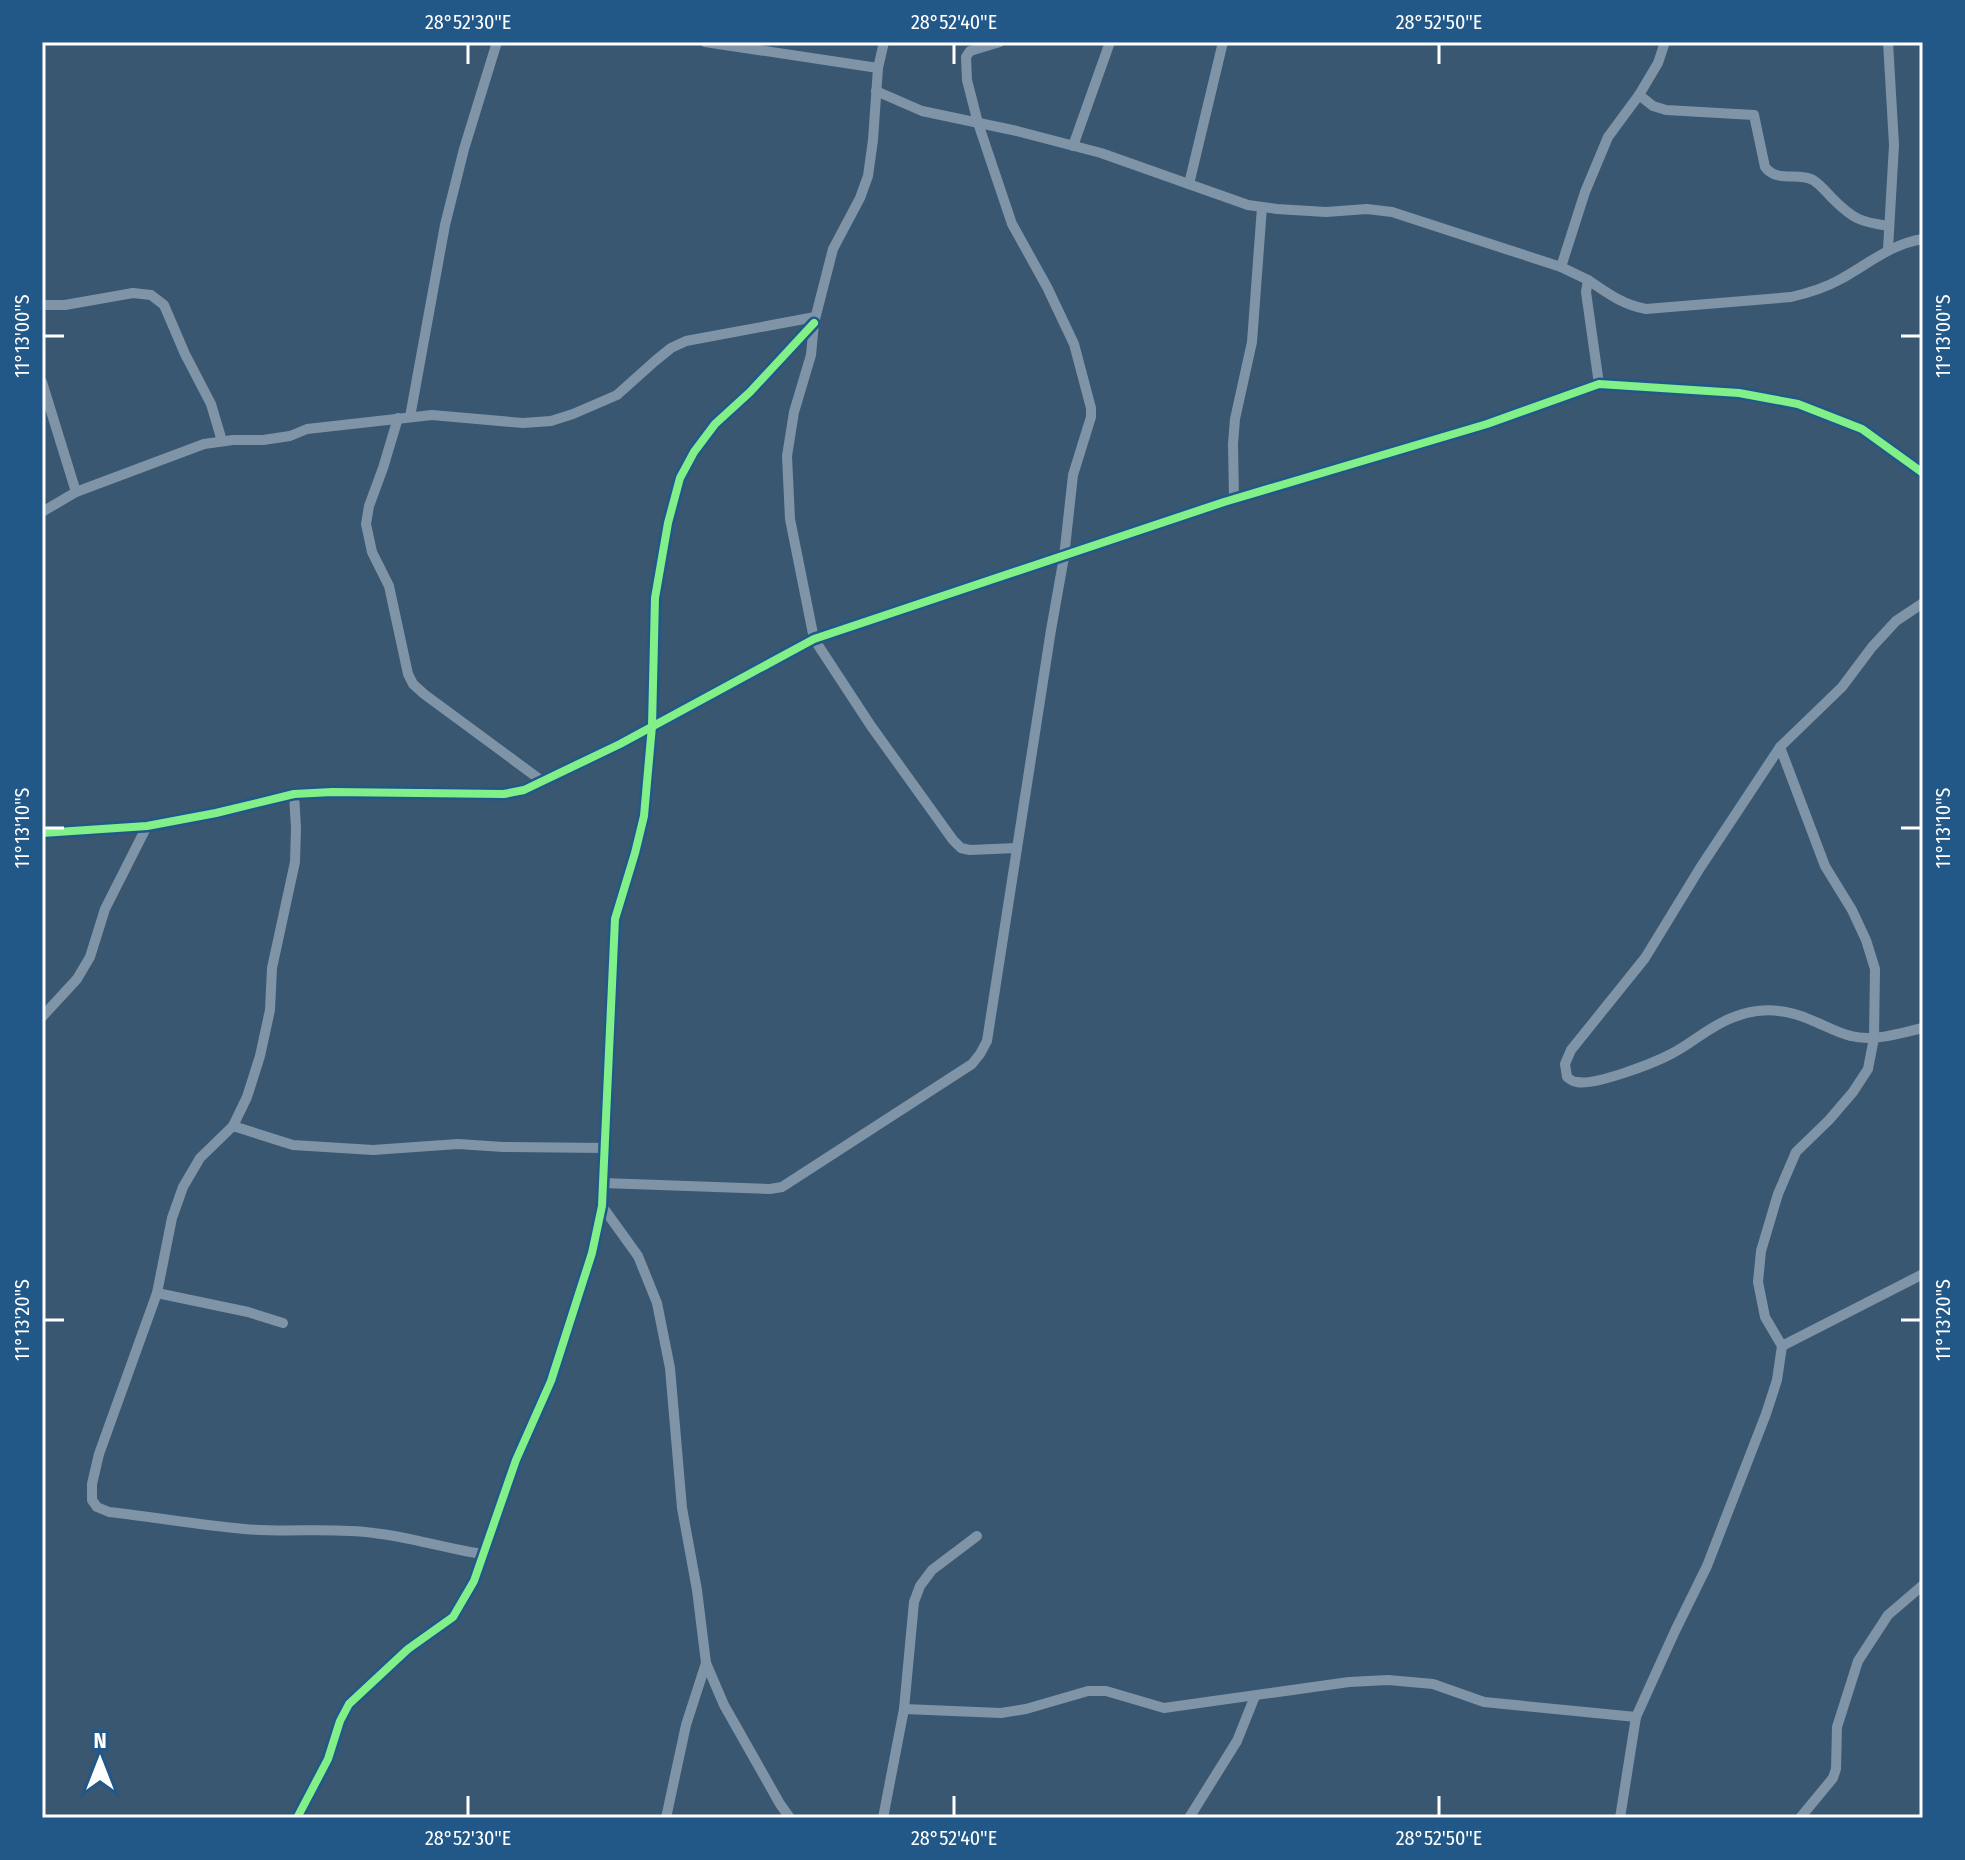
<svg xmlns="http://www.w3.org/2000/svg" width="1965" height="1860" viewBox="0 0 1965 1860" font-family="'Fira Sans Condensed',sans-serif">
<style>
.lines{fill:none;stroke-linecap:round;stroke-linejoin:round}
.street{stroke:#8094a7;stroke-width:10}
.cycleway-casing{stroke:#225888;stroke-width:13}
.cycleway{stroke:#82f089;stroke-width:8}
.ticks{fill:none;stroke:#fff;stroke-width:3}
.neatline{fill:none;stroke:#fff;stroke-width:3}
.ticks-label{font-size:20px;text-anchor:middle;fill:#fff}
</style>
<rect width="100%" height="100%" fill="#395771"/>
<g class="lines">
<g class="street">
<path d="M 705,42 L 878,68"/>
<path d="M 884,42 L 878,68 L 873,140 L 868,176 L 860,198 L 833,249 L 814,323 L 811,355 L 794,412 L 787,456 L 790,519 L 814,639 L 871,726 L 953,840 L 961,848 L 970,850 L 1017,848"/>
<path d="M 876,91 L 922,111 L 1017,131 L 1101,153 L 1248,205 L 1277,209 L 1326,212 L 1367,209 L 1392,212 L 1561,267 L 1588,280 L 1586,292 L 1599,384"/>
<path d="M 1639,95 L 1653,106 L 1666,110 L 1754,115 L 1765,167 C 1777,183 1798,172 1813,180 C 1821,185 1826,192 1832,198 C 1853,219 1860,222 1889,226"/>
<path d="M 1073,146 L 1110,42"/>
<path d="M 1189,184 L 1223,42"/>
<path d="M 1888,249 L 1894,145 L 1888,42"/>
<path d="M 1561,267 L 1585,192 L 1608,137 L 1639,95 L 1658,63 L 1665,42"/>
<path d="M 1588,280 C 1607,293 1623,305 1646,309 L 1791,297 C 1808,293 1823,289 1839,280 C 1867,265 1890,244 1923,239"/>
<path d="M 42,305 L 65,305 L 133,293 L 151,295 L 164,305 L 185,354 L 211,404 L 222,441"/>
<path d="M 42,382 L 76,492"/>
<path d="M 410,417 L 445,225 L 464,149 L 497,42"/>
<path d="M 398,418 L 383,468 L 369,506 L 366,524 L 372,552 L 389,586 L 408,674 L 413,684 L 424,694 L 542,781"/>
<path d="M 1234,499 L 1233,444 L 1235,419 L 1252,342 L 1262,207"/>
<path d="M 42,512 L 76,492 L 204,444 L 233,440 L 263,440 L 290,436 L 307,429 L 432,415 L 523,423 L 551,421 L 573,414 L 617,395 L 655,361 L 671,348 L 686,341 L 815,317"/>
<path d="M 1923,603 L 1896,621 L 1872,647 L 1842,687 L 1780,747 L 1700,868 L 1645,958 L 1571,1050 L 1565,1064 L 1567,1077 C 1571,1080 1573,1082 1577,1082 C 1595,1086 1654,1063 1671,1054 C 1693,1043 1709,1026 1734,1017 C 1759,1007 1786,1009 1811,1020 C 1824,1025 1837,1033 1851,1036 C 1874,1042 1900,1033 1923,1028"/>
<path d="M 294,794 L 296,828 L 295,862 L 272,968 L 270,1010 L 260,1056 L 247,1097 L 233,1126 L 293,1145 L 373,1150 L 458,1144 L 503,1147 L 606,1148"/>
<path d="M 42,833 L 147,826 L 216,813 L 294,794 L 332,792 L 504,794 L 524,790 L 620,744 L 814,639 L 1224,502 L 1487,424 L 1599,384 L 1739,393 L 1798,404 L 1862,429 L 1923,473"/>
<path d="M 42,1017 L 77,979 L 90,957 L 105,909 L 147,826"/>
<path d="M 233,1126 L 200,1158 L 183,1187 L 172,1218 L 157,1293 L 99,1454 L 92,1484 L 92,1500 L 97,1507 L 109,1512 C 154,1517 199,1525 244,1529 C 287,1533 331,1527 374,1533 C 411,1537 446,1549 483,1554"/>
<path d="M 603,1183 L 770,1189 L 782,1187 L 972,1064 L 980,1054 L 987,1041 L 1051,630 L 1064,557 L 1073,475 L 1091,417 L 1091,408 L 1074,344 L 1047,287 L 1012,224 L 978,123 L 967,80 L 966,57 L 970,51 L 1000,42"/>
<path d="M 602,1206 L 638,1256 L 657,1303 L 670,1368 L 682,1508 L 697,1590 L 706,1663 L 724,1705 L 780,1804 L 790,1818"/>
<path d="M 157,1293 L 248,1312 L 283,1323"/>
<path d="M 1782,1346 L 1923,1274"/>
<path d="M 904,1709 L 1001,1713 L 1026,1709 L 1088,1691 L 1106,1691 L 1164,1708 L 1349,1682 L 1388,1680 L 1433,1684 L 1484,1702 L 1636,1717"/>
<path d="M 297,1818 L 328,1759 L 340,1721 L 349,1704 L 408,1649 L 453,1617 L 474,1581 L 516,1460 L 551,1381 L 592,1253 L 602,1206 L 615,919 L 635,853 L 644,816 L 652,726 L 655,598 L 668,523 L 680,478 L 694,452 L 715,424 L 750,392 L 814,323"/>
<path d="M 666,1818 L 686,1725 L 706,1663"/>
<path d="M 883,1818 L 904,1709 L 914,1602 L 920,1586 L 932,1570 L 977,1536"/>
<path d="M 1189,1818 L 1237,1741 L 1255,1696"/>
<path d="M 1620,1818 L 1636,1717 L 1675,1631 L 1707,1566 L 1766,1414 L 1777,1380 L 1782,1346 L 1765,1317 L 1758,1282 L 1761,1251 L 1778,1194 L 1796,1152 L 1829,1120 L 1853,1092 L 1868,1069 L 1874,1038 L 1875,969 L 1866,940 L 1852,910 L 1825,866 L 1780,747"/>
<path d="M 1800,1818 L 1833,1778 L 1836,1769 L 1837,1727 L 1858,1661 L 1888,1615 L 1923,1585"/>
</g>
<g class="cycleway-casing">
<g id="cycleway">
<path d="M 42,833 L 147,826 L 216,813 L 294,794 L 332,792 L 504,794 L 524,790 L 620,744 L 814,639 L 1224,502 L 1487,424 L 1599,384 L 1739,393 L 1798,404 L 1862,429 L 1923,473"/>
<path d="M 297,1818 L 328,1759 L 340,1721 L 349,1704 L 408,1649 L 453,1617 L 474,1581 L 516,1460 L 551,1381 L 592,1253 L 602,1206 L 615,919 L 635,853 L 644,816 L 652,726 L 655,598 L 668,523 L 680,478 L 694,452 L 715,424 L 750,392 L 814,323"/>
</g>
</g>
<use href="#cycleway" class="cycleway"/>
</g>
<path class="ticks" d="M 468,44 L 468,64M 954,44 L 954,64M 1439,44 L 1439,64M 44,336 L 64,336M 1901,336 L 1921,336M 44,828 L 64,828M 1901,828 L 1921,828M 44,1320 L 64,1320M 1901,1320 L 1921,1320M 468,1796 L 468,1816M 954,1796 L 954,1816M 1439,1796 L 1439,1816"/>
<rect width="1965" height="1860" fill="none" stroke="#225888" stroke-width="88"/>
<g transform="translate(100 1760)" stroke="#225888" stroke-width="6" paint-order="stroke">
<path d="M0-6L14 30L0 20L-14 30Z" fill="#ffffff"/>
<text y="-12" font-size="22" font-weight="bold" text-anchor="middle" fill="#ffffff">N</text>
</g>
<rect x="44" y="44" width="1877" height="1772" class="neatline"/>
<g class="ticks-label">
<text x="468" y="29">28°52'30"E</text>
<text x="954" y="29">28°52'40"E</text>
<text x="1439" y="29">28°52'50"E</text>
<text transform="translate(22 336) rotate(-90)" y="7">11°13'00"S</text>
<text transform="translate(1943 336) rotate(-90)" y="7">11°13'00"S</text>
<text transform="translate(22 828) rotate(-90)" y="7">11°13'10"S</text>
<text transform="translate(1943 828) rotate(-90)" y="7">11°13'10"S</text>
<text transform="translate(22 1320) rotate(-90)" y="7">11°13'20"S</text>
<text transform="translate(1943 1320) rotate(-90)" y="7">11°13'20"S</text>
<text x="468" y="1845">28°52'30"E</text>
<text x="954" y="1845">28°52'40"E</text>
<text x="1439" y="1845">28°52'50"E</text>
</g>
</svg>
